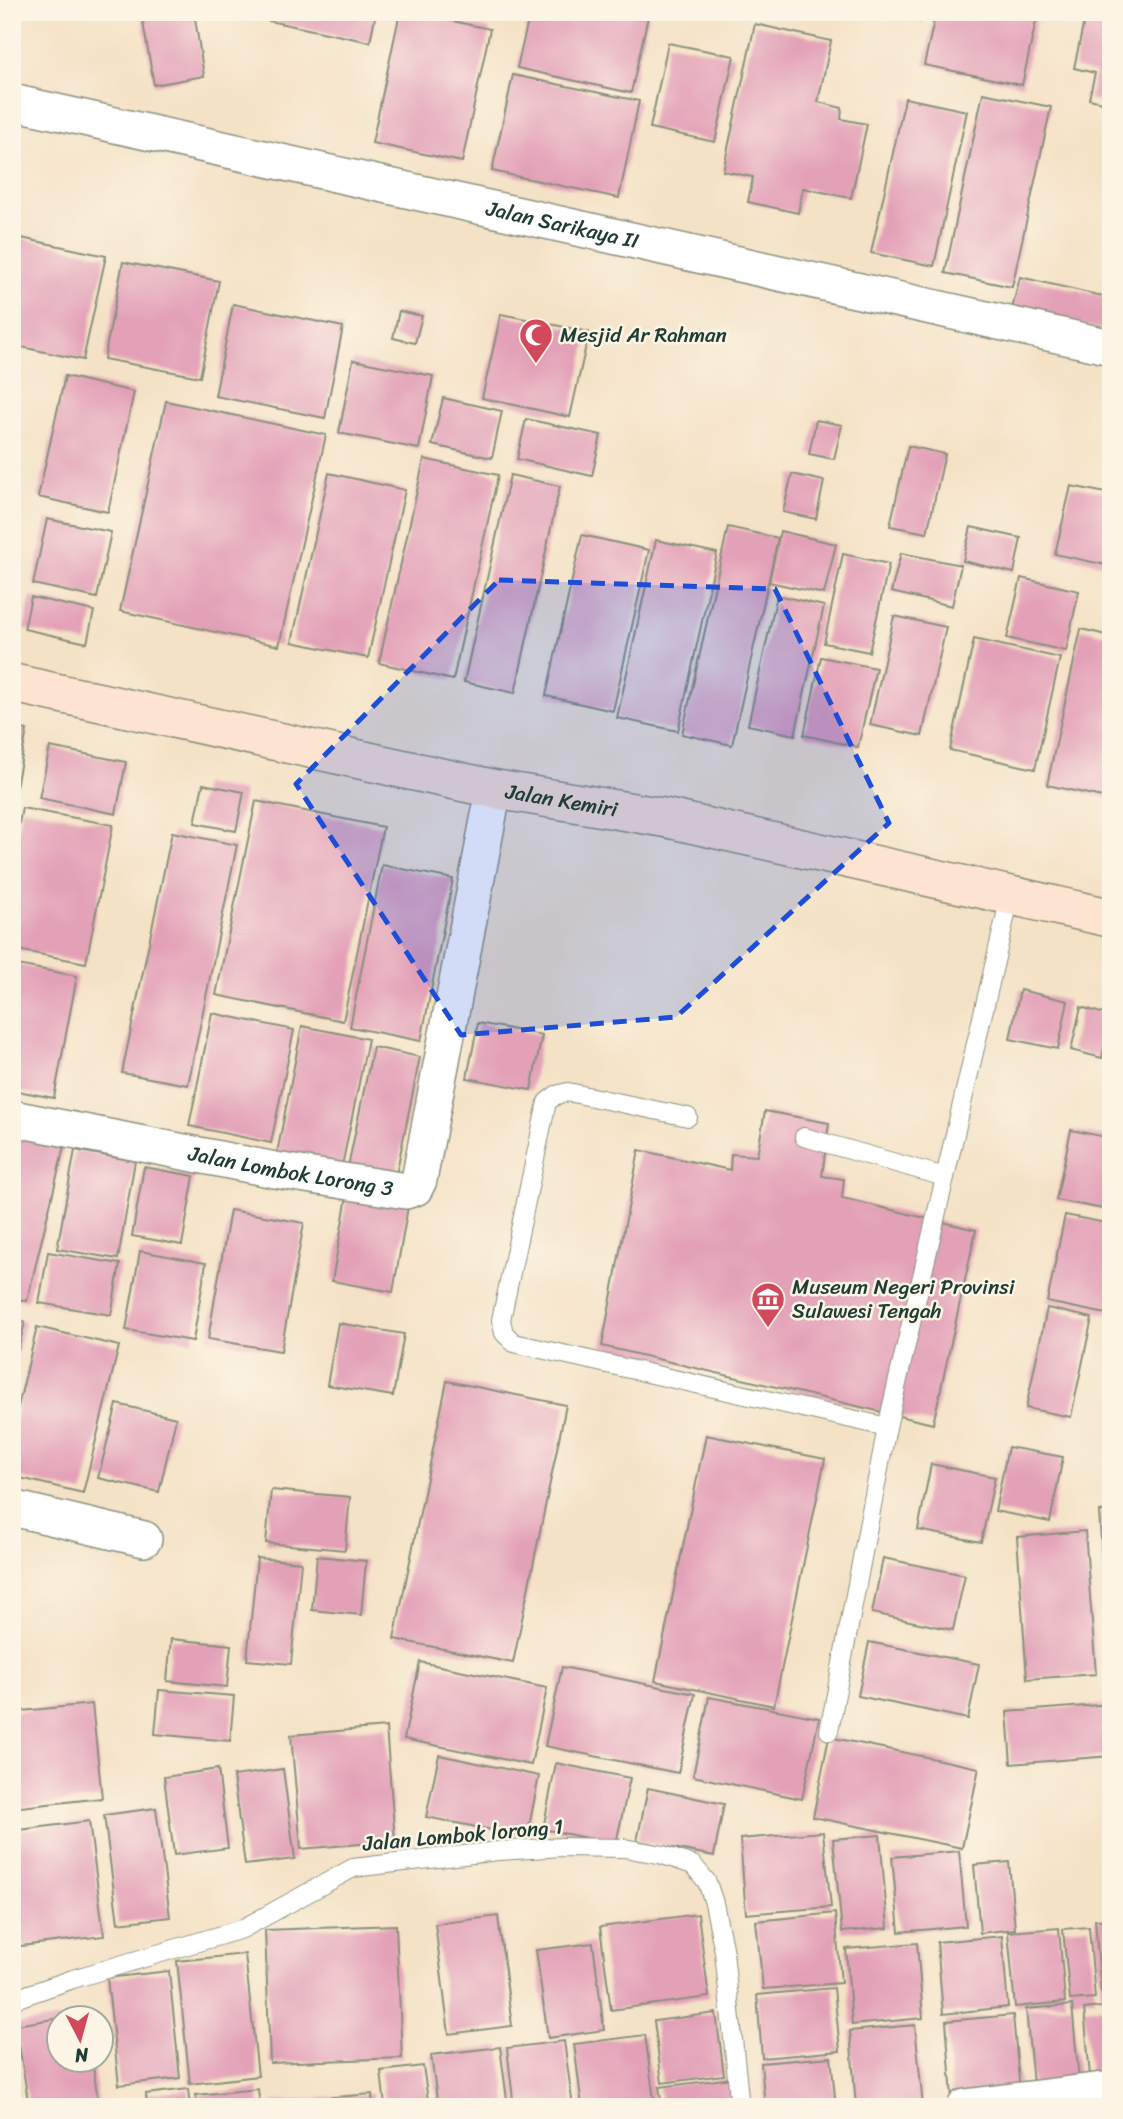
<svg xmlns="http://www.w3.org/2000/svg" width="1123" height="2119" viewBox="0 0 1123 2119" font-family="Sriracha,sans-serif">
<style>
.building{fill:#e3a1b8}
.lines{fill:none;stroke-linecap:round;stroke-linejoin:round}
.lane-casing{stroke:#8a907d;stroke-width:20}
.street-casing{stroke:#8a907d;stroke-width:38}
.secondary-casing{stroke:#8a907d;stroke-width:41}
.lane{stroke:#fff;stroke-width:18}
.street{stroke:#fff;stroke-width:35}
.secondary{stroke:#fde4d0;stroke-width:38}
.marked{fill:#1d4ed8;fill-opacity:0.2;stroke:#1d4ed8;stroke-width:5;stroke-dasharray:14 9;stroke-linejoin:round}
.labels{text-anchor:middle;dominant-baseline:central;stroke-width:5;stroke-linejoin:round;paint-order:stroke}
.street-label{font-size:21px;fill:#1f3d34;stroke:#fcf5e5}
.poi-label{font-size:21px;fill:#1f3d34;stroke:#fcf5e5;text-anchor:start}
</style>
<rect width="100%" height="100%" fill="#fcf5e5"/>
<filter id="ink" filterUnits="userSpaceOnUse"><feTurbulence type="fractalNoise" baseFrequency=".0143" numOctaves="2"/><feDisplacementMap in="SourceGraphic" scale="14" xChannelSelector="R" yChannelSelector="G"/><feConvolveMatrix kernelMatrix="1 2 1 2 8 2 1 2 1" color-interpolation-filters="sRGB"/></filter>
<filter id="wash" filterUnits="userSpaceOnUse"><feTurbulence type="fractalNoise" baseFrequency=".00686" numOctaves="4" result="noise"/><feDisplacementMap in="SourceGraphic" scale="28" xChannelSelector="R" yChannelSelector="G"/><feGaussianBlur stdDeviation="1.57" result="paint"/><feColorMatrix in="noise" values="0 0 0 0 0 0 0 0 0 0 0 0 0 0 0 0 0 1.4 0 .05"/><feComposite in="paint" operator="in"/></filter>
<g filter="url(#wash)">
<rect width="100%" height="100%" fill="#f4e2c6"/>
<g id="blocks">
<g class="building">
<path d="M 169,12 L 194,12 L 204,76 L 154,85 L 142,17 Z"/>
<path d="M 271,12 L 376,12 L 370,42 L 269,21 Z"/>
<path d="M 400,12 L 410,12 L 490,29 L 462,162 L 372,143 Z"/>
<path d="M 530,12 L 649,12 L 631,93 L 517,68 Z"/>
<path d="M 878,12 L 922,12 L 920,22 Z"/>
<path d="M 936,12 L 1038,12 L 1022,85 L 924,65 Z"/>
<path d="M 1086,12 L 1111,12 L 1111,104 L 1089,99 L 1095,73 L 1074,68 Z"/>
<path d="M 755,24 L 831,41 L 818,102 L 842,108 L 841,119 L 867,124 L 851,198 L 803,188 L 798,213 L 748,202 L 753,177 L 723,171 Z"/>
<path d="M 668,43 L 734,56 L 715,142 L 650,128 Z"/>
<path d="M 513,75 L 639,101 L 619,198 L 492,171 Z"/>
<path d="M 983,93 L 1051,107 L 1012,287 L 945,273 Z"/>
<path d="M 905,98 L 967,111 L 934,266 L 871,253 Z"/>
<path d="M 12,236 L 106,256 L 83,360 L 12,345 Z"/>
<path d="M 123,262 L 219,281 L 200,377 L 104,359 Z"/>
<path d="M 1020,277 L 1111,298 L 1111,332 L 1012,309 Z"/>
<path d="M 233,304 L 343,327 L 325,418 L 215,396 Z"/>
<path d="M 399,311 L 422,316 L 415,343 L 393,338 Z"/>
<path d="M 501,314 L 589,332 L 570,417 L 482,398 Z"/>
<path d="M 353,360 L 433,376 L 419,449 L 339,433 Z"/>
<path d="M 65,376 L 134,392 L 108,512 L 38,497 Z"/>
<path d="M 443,398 L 502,411 L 492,458 L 432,445 Z"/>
<path d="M 166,401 L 326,435 L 279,646 L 120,611 Z"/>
<path d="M 526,419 L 601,435 L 592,476 L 517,459 Z"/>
<path d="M 816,420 L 842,425 L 834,459 L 809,454 Z"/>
<path d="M 908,446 L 945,454 L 927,533 L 890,526 Z"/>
<path d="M 424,459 L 498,475 L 453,680 L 379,663 Z"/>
<path d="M 329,473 L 405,490 L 368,658 L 292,642 Z"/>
<path d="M 792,474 L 824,481 L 816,519 L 783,512 Z"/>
<path d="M 510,475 L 560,486 L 515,693 L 464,682 Z"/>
<path d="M 1071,486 L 1111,494 L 1111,566 L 1055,554 Z"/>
<path d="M 47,519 L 111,532 L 97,598 L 33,584 Z"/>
<path d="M 728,527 L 778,538 L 732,745 L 682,734 Z"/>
<path d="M 971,527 L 1021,538 L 1014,573 L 963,561 Z"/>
<path d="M 780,531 L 836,544 L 824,594 L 769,582 Z"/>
<path d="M 582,535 L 649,550 L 613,711 L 546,696 Z"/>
<path d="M 656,540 L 717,553 L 678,731 L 617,718 Z"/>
<path d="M 901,553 L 961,565 L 952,606 L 891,592 Z"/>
<path d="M 843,554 L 889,564 L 869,652 L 824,643 Z"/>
<path d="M 1021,578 L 1079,591 L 1066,651 L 1007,638 Z"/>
<path d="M 777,595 L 824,606 L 795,735 L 748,725 Z"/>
<path d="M 31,597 L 94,611 L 87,643 L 24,629 Z"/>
<path d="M 894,616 L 946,627 L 922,736 L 870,725 Z"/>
<path d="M 1081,629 L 1111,636 L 1111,799 L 1047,785 Z"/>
<path d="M 974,639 L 1060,658 L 1035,769 L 950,750 Z"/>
<path d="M 821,657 L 876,668 L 858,747 L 804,735 Z"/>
<path d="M 12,727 L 27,730 L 15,792 L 12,792 Z"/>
<path d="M 50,747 L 126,762 L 116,814 L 39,798 Z"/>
<path d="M 203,784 L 244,792 L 236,831 L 195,823 Z"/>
<path d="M 256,801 L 383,827 L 343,1021 L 216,995 Z"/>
<path d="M 22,808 L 113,825 L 86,963 L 12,949 L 12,857 Z"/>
<path d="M 172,832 L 237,845 L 188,1085 L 122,1073 Z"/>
<path d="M 382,865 L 453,879 L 421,1041 L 350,1027 Z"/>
<path d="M 12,964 L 77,976 L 54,1098 L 12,1090 Z"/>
<path d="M 1020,990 L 1068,1001 L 1058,1049 L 1010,1039 Z"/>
<path d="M 1081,1007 L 1111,1016 L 1102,1058 L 1071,1050 Z"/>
<path d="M 212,1013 L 294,1030 L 271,1143 L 189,1126 Z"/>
<path d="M 478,1023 L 542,1035 L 531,1090 L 467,1078 Z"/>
<path d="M 302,1026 L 368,1039 L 342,1166 L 277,1153 Z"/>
<path d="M 373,1047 L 420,1057 L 396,1175 L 348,1167 Z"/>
<path d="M 765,1111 L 829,1123 L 822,1176 L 844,1179 L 842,1198 L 976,1230 L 933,1424 L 602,1346 L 639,1150 L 730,1170 L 731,1154 L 757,1156 Z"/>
<path d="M 1071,1130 L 1111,1138 L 1111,1198 L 1108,1210 L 1056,1200 Z"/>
<path d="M 12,1135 L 64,1147 L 27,1301 L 12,1298 Z"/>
<path d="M 75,1150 L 135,1161 L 118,1259 L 57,1249 Z"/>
<path d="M 144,1167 L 194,1176 L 182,1245 L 132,1236 Z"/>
<path d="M 348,1191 L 409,1201 L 393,1292 L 332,1281 Z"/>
<path d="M 230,1210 L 304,1223 L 281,1351 L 208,1339 Z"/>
<path d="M 1065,1215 L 1111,1224 L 1111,1315 L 1047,1302 Z"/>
<path d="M 140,1251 L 206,1263 L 193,1341 L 126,1330 Z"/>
<path d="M 48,1252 L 120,1264 L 111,1315 L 39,1303 Z"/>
<path d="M 1047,1308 L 1092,1318 L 1071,1417 L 1026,1408 Z"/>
<path d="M 12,1319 L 25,1322 L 13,1369 L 12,1369 Z"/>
<path d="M 338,1323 L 404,1334 L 393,1396 L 327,1385 Z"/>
<path d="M 37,1327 L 119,1346 L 83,1493 L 12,1476 L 12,1432 Z"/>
<path d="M 447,1381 L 566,1405 L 513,1663 L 394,1639 Z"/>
<path d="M 117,1404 L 176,1418 L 159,1492 L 98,1478 Z"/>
<path d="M 706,1435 L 825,1459 L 774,1706 L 655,1681 Z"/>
<path d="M 1008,1447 L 1063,1457 L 1050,1522 L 995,1511 Z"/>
<path d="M 931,1464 L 995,1477 L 981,1542 L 918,1530 Z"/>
<path d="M 271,1490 L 350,1497 L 345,1550 L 266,1543 Z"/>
<path d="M 1111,1511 L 1111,1637 L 1108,1637 L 1099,1512 Z"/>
<path d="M 1085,1531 L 1096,1674 L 1027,1679 L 1017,1537 Z"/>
<path d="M 317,1556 L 366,1561 L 361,1615 L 312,1610 Z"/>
<path d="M 257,1558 L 301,1562 L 291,1664 L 247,1660 Z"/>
<path d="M 883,1558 L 965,1575 L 953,1630 L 872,1613 Z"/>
<path d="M 171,1639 L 231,1645 L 227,1687 L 167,1681 Z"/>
<path d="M 869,1642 L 979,1664 L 968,1719 L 858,1696 Z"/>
<path d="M 420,1662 L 547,1688 L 531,1765 L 404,1739 Z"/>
<path d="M 562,1667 L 695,1694 L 678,1773 L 545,1746 Z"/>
<path d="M 159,1690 L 234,1696 L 230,1741 L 155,1734 Z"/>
<path d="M 709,1697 L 819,1718 L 802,1799 L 693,1776 Z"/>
<path d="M 92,1704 L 102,1798 L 12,1808 L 12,1712 Z"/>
<path d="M 1111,1704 L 1111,1756 L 1011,1764 L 1007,1712 Z"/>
<path d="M 386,1727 L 395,1841 L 301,1849 L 291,1735 Z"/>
<path d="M 829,1737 L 979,1768 L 962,1848 L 813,1817 Z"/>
<path d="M 439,1755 L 539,1776 L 527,1837 L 426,1817 Z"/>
<path d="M 556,1763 L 630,1778 L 616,1844 L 543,1829 Z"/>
<path d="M 218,1769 L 228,1848 L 174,1855 L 164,1777 Z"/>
<path d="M 283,1769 L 295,1859 L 245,1865 L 233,1776 Z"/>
<path d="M 648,1788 L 724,1804 L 714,1856 L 637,1841 Z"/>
<path d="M 156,1808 L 170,1917 L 118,1923 L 104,1815 Z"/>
<path d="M 89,1821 L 104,1936 L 12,1947 L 12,1831 Z"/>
<path d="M 823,1832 L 831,1907 L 746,1914 L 740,1839 Z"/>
<path d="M 880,1835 L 888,1928 L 842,1932 L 833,1839 Z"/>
<path d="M 959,1851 L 966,1926 L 899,1932 L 892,1857 Z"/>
<path d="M 1009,1862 L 1015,1929 L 980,1933 L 974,1865 Z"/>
<path d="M 835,1913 L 841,1983 L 763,1989 L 756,1921 Z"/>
<path d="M 698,1914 L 709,1997 L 611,2010 L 600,1927 Z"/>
<path d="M 498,1916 L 512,2026 L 449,2034 L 435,1924 Z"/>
<path d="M 1111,1919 L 1111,1992 L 1101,1993 L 1095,1920 Z"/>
<path d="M 396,1925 L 402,2058 L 270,2063 L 265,1930 Z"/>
<path d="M 1089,1927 L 1095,1998 L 1070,2000 L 1063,1929 Z"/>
<path d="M 1059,1928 L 1065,2002 L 1015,2007 L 1008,1932 Z"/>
<path d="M 1002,1936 L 1008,2007 L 943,2014 L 937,1942 Z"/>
<path d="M 593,1943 L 604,2030 L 548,2038 L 536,1950 Z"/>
<path d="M 917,1943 L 923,2018 L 852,2025 L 846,1949 Z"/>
<path d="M 245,1954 L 258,2076 L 190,2084 L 177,1961 Z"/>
<path d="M 169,1971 L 180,2078 L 119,2085 L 107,1978 Z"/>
<path d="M 834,1988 L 840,2051 L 762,2058 L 757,1995 Z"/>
<path d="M 1072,2005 L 1080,2091 L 1034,2095 L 1026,2009 Z"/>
<path d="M 1111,2006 L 1111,2086 L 1091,2088 L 1084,2009 Z"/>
<path d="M 716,2013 L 724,2075 L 662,2083 L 654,2021 Z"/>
<path d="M 1013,2015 L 1020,2092 L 952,2098 L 946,2021 Z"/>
<path d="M 60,2018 L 60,2060 L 92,2060 L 99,2107 L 29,2107 L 16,2025 Z"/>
<path d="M 915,2025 L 923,2107 L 856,2107 L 850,2031 Z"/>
<path d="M 645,2035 L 655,2107 L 582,2107 L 574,2044 Z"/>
<path d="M 564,2041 L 573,2107 L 514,2107 L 507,2048 Z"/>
<path d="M 500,2047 L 508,2107 L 438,2107 L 431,2055 Z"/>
<path d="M 831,2057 L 836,2107 L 765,2107 L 761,2063 Z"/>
<path d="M 423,2066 L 429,2107 L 385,2107 L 381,2071 Z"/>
<path d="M 732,2078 L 735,2107 L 662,2107 L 659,2087 Z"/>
<path d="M 188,2089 L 190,2107 L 147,2107 L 146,2094 Z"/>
<path d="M 258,2089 L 260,2107 L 197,2107 L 196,2095 Z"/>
<path d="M 372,2094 L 373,2107 L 272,2107 L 272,2102 Z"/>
</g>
</g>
</g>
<g filter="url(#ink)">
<use href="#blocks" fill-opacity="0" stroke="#8a907d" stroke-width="2"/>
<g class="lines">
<g class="lane-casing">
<g id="lane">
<path d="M 688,1117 L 568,1092 L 556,1095 L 547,1102 L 501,1320 L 504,1333 L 514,1343 L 887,1427"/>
<path d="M 804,1137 L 945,1177"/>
<path d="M 829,1731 L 887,1427 L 1010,897"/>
<path d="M 12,2000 L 73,1979 L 242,1929 L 353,1868 L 498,1851 L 562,1847 L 624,1848 L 663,1855 L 693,1865 L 707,1882 L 714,1903 L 724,1952 L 740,2107"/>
</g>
</g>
<g class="street-casing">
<g id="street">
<path id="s1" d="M 12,102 L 1111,347"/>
<path id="s2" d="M 12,1118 L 275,1170 L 406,1191 L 415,1188 L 419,1180 L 494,789"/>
<path d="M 12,1508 L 144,1539"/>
<path d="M 965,2107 L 1111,2089"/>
</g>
</g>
<g class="secondary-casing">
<g id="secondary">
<path id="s3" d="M 12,683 L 494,789 L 666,818 L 1111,918"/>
</g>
</g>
<use href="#lane" class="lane"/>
<use href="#street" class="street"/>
<use href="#secondary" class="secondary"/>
</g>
</g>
<path class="marked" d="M 499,580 L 775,589 L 889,823 L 676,1017 L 461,1035 L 296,784 Z"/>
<defs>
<g id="mosque-pin" transform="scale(1.75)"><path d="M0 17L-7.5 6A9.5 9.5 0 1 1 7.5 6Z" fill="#d1495b" stroke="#fcf5e5"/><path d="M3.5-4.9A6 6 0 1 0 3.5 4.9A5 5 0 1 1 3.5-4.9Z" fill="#fff"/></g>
<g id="museum-pin" transform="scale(1.75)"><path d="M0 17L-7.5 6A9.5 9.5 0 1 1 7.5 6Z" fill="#d1495b" stroke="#fcf5e5"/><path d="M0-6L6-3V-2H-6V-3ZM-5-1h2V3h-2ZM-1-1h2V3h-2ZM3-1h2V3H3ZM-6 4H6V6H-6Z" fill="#fff"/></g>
</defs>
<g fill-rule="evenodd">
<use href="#mosque-pin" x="536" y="335"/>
<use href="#museum-pin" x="768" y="1299"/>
</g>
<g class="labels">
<g class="street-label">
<text stroke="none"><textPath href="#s1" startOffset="564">Jalan Sarikaya II</textPath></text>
<text stroke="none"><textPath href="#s3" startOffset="562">Jalan Kemiri</textPath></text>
<text stroke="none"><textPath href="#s2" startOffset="284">Jalan Lombok Lorong 3</textPath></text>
<text transform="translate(463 1835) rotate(-5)">Jalan Lombok lorong 1</text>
</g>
<g class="poi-label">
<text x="560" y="335">Mesjid Ar Rahman</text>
<text x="792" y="1287">Museum Negeri Provinsi<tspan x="792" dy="24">Sulawesi Tengah</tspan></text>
</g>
</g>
<rect width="1123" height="2119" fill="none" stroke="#fcf5e5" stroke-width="42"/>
<g transform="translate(80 2039) rotate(174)"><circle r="33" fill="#fcf5e5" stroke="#a4ab9e" stroke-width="2"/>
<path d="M0-5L12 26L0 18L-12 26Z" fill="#d1495b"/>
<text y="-10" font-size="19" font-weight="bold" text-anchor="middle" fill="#1f3d34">N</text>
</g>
</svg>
